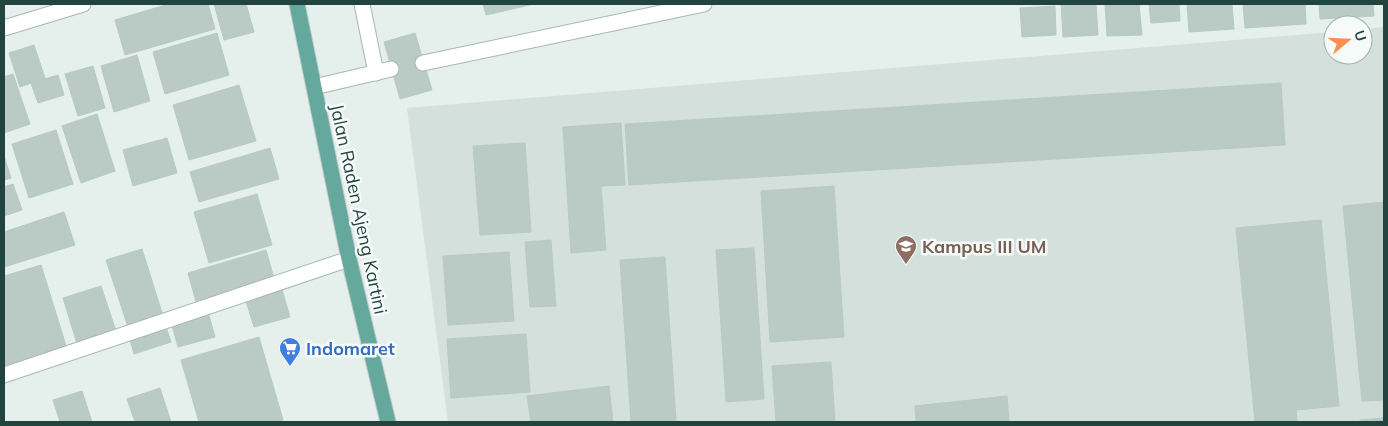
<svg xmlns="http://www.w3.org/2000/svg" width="1388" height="426" viewBox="0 0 1388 426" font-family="Mulish,sans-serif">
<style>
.built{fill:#d3e0db}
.building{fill:#bacbc5;stroke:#b6cac4}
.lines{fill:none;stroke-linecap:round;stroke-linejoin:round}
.service-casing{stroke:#a7b8b4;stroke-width:17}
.minor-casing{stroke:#a7b8b4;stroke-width:17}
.primary-casing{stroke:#c1cbc9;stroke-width:17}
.service{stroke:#fff;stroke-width:15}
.minor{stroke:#fff;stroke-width:15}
.primary{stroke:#65a99e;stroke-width:15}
.labels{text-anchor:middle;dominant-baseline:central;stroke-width:5;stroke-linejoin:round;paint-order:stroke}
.street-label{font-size:18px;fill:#22443e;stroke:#f6fbf9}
.education-label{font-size:18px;font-weight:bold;fill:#785e54;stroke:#f6fbf9;text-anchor:start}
.shop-label{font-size:18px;font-weight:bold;fill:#366cbe;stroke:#f6fbf9;text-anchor:start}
</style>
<rect width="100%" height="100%" fill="#e5efec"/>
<path class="built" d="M 1384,27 L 1384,422 L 448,422 L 407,108 L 1333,32 L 1333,55 L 1363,55 L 1363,29 Z"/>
<g class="building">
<path d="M 169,4 L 208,4 L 215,29 L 125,55 L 115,20 Z"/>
<path d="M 214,4 L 246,4 L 254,32 L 224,40 Z"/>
<path d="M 483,4 L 534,4 L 486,15 Z"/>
<path d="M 1061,4 L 1096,4 L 1098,35 L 1063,37 Z"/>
<path d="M 1105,4 L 1139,4 L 1142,35 L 1107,36 Z"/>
<path d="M 1149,4 L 1179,4 L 1180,21 L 1151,23 Z"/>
<path d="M 1187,4 L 1232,4 L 1234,29 L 1189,32 Z"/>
<path d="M 1243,4 L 1305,4 L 1306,24 L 1245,28 Z"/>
<path d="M 1319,4 L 1373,4 L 1374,16 L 1320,19 Z"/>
<path d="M 1055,6 L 1056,35 L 1022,37 L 1020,8 Z"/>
<path d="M 217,33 L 229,75 L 165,94 L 153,52 Z"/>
<path d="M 415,33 L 432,90 L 400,99 L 384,42 Z"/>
<path d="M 34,45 L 45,78 L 20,87 L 9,53 Z"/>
<path d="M 137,55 L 150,101 L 114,112 L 101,66 Z"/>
<path d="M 93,66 L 105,108 L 78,116 L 65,74 Z"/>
<path d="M 13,74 L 30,124 L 4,133 L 4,77 Z"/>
<path d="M 58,75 L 64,95 L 38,103 L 31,83 Z"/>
<path d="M 1281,83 L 1285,145 L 629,185 L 625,124 Z"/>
<path d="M 239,85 L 256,141 L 189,160 L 173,105 Z"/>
<path d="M 97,114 L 115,171 L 81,183 L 62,126 Z"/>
<path d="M 621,123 L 625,185 L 601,186 L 606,250 L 571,253 L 563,127 Z"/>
<path d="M 56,130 L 73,184 L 29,198 L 12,144 Z"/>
<path d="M 167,138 L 177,173 L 133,186 L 123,150 Z"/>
<path d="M 525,143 L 531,232 L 480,235 L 473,146 Z"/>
<path d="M 270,148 L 279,179 L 199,202 L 190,172 Z"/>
<path d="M 4,156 L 11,178 L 4,180 Z"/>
<path d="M 13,184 L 22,210 L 4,216 L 4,187 Z"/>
<path d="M 834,186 L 844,337 L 770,342 L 761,191 Z"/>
<path d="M 257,194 L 272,245 L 209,263 L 194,212 Z"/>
<path d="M 1384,202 L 1384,400 L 1362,401 L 1343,206 Z"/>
<path d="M 64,212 L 75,245 L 4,267 L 4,232 Z"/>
<path d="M 1321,220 L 1339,406 L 1296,410 L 1297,422 L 1255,422 L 1236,228 Z"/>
<path d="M 551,240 L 556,306 L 530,307 L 525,242 Z"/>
<path d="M 754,248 L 764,399 L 726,402 L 716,250 Z"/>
<path d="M 142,249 L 164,319 L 129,330 L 106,260 Z"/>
<path d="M 266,250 L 275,282 L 197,305 L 188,273 Z"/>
<path d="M 509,252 L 514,321 L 448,325 L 443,256 Z"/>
<path d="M 665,257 L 676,422 L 631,422 L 620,260 Z"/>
<path d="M 41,265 L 67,349 L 4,369 L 4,276 Z"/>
<path d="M 101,286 L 117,334 L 78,347 L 63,298 Z"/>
<path d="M 282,290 L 290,317 L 254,327 L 246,301 Z"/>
<path d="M 208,312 L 215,337 L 178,347 L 171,322 Z"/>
<path d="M 165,324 L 171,342 L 134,354 L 129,336 Z"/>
<path d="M 526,334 L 530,392 L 451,398 L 447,339 Z"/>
<path d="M 259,337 L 283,420 L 276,422 L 199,422 L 181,360 Z"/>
<path d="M 831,362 L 835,422 L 776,422 L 772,366 Z"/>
<path d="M 609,386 L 613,422 L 531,422 L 527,396 Z"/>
<path d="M 160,388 L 171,422 L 135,422 L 127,399 Z"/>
<path d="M 82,391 L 92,422 L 60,422 L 53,400 Z"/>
<path d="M 1007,396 L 1009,422 L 916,422 L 915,406 Z"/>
<path d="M 1384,418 L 1384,422 L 1360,422 L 1360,420 Z"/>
</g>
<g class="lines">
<g class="service-casing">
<g id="service">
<path d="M 362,4 L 376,73"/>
<path d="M 423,63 L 704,4"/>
<path d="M 314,87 L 391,69"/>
</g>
</g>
<g class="minor-casing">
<g id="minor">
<path d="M 4,28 L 83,4"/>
<path d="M 4,375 L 349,259"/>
</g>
</g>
<g class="primary-casing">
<path id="primary" d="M 297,4 L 349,259 L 388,422"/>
</g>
<use href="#service" class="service"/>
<use href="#minor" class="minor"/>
<use href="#primary" class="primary"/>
</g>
<defs>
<g id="university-pin" transform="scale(1.125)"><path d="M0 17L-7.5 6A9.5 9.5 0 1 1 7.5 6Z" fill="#8d6e63" stroke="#f6fbf9"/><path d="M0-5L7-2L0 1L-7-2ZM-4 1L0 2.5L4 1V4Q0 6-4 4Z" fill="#fff"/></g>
<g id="supermarket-pin" transform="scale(1.125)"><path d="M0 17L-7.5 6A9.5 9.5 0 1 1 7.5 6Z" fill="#3f7fe0" stroke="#f6fbf9"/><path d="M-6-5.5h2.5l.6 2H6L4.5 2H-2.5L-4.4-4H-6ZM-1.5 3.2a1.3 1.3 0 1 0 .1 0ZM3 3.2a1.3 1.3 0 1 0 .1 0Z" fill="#fff"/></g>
</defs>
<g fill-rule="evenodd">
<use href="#university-pin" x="906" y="246"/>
<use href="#supermarket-pin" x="290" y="348"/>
</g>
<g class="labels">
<g class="street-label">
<text transform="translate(359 209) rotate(78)">Jalan Raden Ajeng Kartini</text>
</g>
<g class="education-label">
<text x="922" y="246">Kampus III UM</text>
</g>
<g class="shop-label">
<text x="306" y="348">Indomaret</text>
</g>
</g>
<rect width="1388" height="426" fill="none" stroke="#22443e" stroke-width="10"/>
<g transform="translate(1348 40) rotate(71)"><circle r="24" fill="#f6fbf9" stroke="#a1b2ae"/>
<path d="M0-4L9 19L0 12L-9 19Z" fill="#ff8d54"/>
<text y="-8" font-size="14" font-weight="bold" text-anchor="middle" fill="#22443e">U</text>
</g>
</svg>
